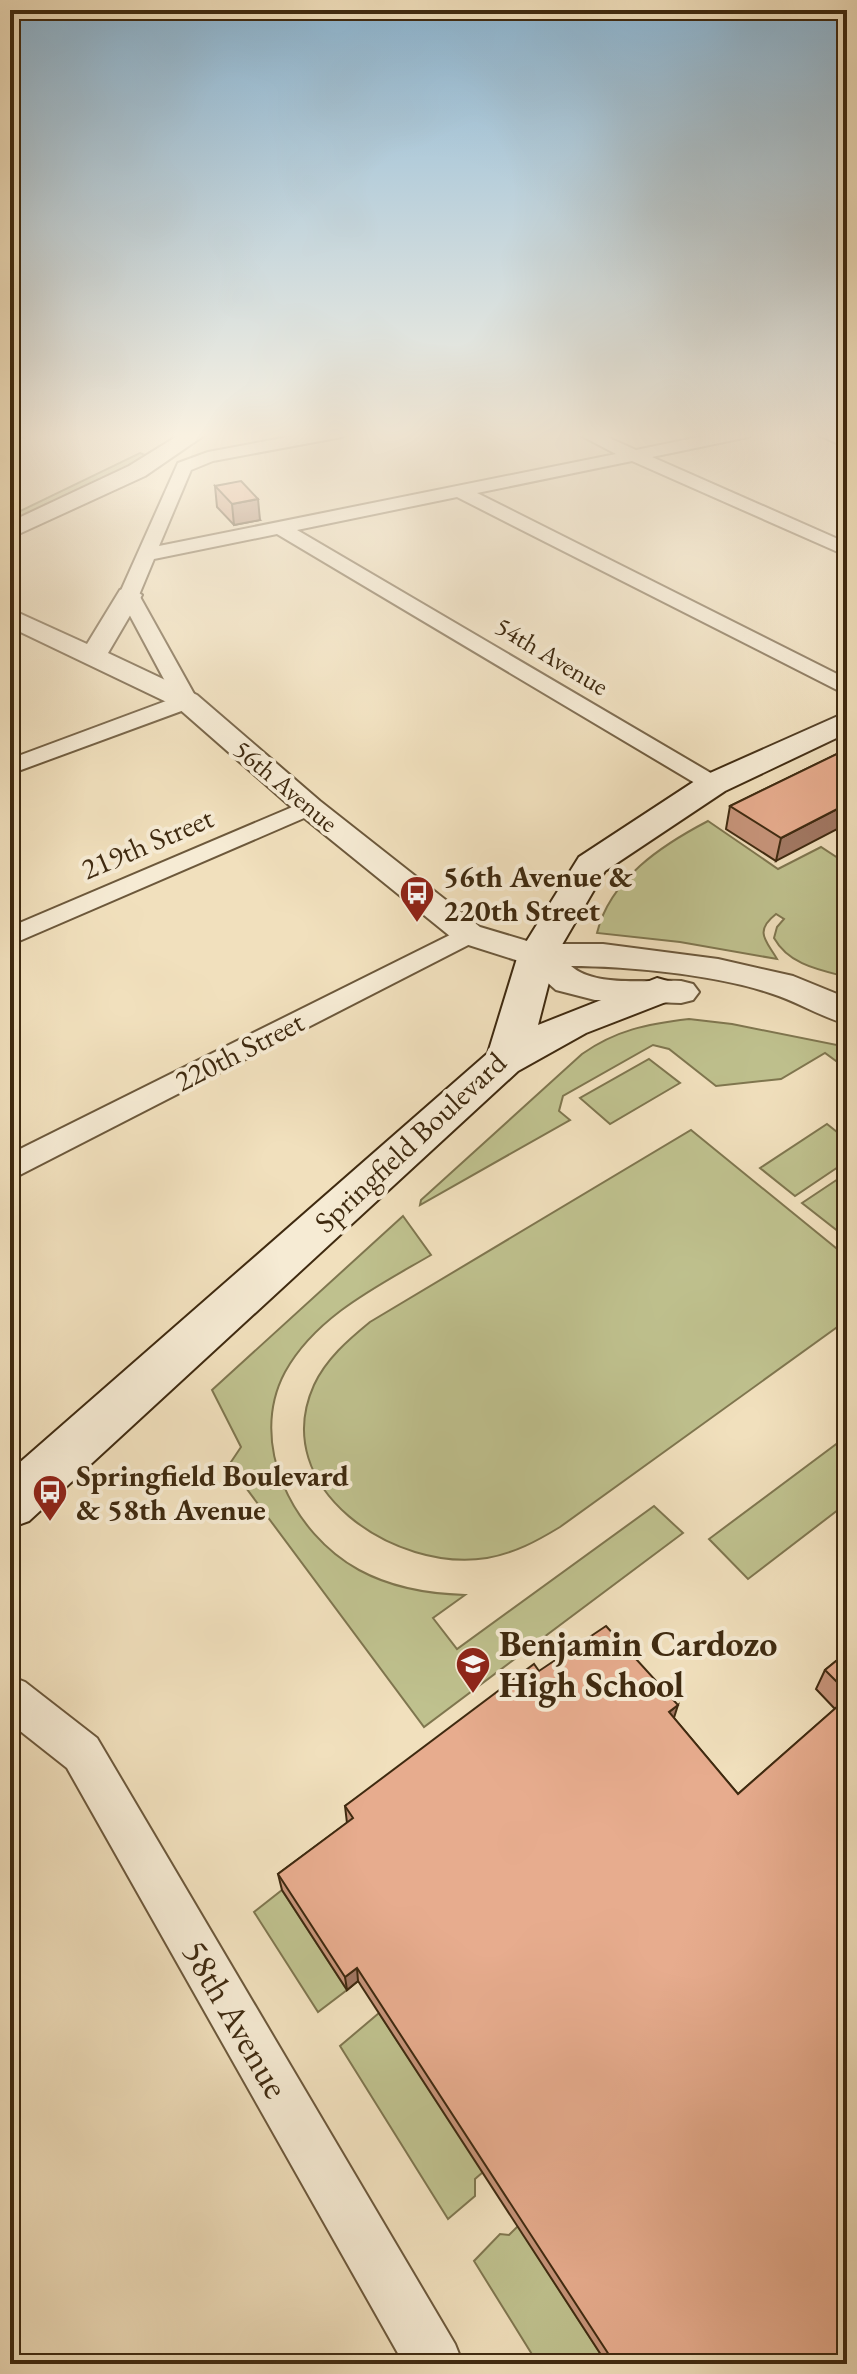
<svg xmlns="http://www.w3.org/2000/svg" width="857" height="2374" viewBox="0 0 857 2374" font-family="'EB Garamond',serif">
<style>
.green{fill:#bfc18e;stroke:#7f764f;stroke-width:2}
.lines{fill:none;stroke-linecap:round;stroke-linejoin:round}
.minor-casing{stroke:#6c583b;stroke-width:4}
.tertiary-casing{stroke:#6c583b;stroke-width:4}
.secondary-casing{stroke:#3f2a10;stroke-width:4}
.minor{fill:#f6ebd4;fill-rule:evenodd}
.tertiary{fill:#f6ebd4;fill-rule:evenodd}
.secondary{fill:#f6ebd4;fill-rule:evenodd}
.wall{fill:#c7947a;stroke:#3f2a10;stroke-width:2}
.shaded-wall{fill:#a27863;stroke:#3f2a10;stroke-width:2}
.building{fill:#e7ac8e;stroke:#3f2a10;stroke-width:2}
.labels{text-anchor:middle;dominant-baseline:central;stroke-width:8;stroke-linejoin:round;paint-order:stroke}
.far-street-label{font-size:26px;fill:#3f2a10;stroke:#f6ebd4}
.street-label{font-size:30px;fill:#3f2a10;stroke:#f6ebd4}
.poi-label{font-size:30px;font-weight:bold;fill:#3f2a10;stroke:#f6ebd4;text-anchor:start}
.near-poi-label{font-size:36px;font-weight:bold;fill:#3f2a10;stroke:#f6ebd4;text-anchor:start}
.near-street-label{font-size:36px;fill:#3f2a10;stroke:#f6ebd4}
</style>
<rect width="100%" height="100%" fill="#f1e0bd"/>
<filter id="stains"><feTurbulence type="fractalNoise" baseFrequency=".0025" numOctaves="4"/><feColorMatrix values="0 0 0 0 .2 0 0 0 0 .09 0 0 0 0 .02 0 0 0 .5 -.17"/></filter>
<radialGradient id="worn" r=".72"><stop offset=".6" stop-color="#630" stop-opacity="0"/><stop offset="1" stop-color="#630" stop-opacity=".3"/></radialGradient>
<g class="green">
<path d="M 140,453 L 150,457 L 10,526 L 10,516 Z"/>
<path d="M 708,821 L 778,869 L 821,847 L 847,864 L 847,977 C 820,970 789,965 774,938 L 777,927 L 784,919 L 776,914 C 753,932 767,941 777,959 L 680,942 L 597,933 C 610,879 662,845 708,821 Z"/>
<path d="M 689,1019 L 732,1024 L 847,1047 L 847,1069 L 825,1053 L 781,1079 L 716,1086 L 669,1049 L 653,1045 L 563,1096 L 559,1111 L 570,1120 L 420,1205 L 421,1200 L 582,1054 C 616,1030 647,1024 689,1019 Z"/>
<path d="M 649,1059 L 680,1083 L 610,1124 L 580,1098 Z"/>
<path d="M 827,1124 L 847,1140 L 847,1161 L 795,1196 L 760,1168 Z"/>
<path d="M 691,1130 L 847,1257 L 847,1320 L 560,1527 C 537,1541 515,1553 487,1558 C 396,1573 267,1489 314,1385 C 326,1359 348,1340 370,1322 Z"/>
<path d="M 847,1173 L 847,1227 L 839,1232 L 802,1203 Z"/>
<path d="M 403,1216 L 431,1255 C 378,1286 316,1316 285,1372 C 247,1443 293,1534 359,1570 C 392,1588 428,1594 465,1595 L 433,1618 L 457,1649 L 654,1506 L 683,1533 L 424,1727 L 229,1465 L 241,1447 L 212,1390 Z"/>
<path d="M 847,1436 L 847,1503 L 748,1579 L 709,1539 Z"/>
<path d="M 282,1890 L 347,1990 L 318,2012 L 254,1912 Z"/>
<path d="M 379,2013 L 483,2172 L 475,2179 L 475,2196 L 448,2219 L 340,2046 Z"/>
<path d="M 518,2226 L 607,2364 L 538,2364 L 474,2261 L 500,2234 L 509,2235 Z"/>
</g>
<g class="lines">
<g class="minor-casing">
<g id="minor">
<path d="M 10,432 L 33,432 L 10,441 Z"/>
<path d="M 314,432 L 350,432 L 342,437 L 213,461 L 191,470 L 159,546 L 616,454 L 574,432 L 596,432 L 636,450 L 723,432 L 756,432 L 748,437 L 652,457 L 847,543 L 847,556 L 632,461 L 477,493 L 847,679 L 847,695 L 457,497 L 297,530 L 721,779 L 725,784 L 721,789 L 705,789 L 277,534 L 154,559 L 139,595 L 198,701 L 195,706 L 10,774 L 10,759 L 174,698 L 119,595 L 178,463 L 208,452 Z"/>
<path d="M 812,432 L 835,432 L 847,437 L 847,448 Z"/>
<path d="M 309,800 L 318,802 L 321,807 L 318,812 L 10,945 L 10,927 Z"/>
<path d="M 468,926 L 478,928 L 481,934 L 478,940 L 10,1180 L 10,1154 Z"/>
<path d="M 10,1676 L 25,1682 L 97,1738 L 455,2344 L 463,2364 L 404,2364 L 67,1768 L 10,1723 Z"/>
</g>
</g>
<g class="tertiary-casing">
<g id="tertiary">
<path d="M 184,432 L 209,432 L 145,476 L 10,538 L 10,522 L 129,466 Z"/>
<path d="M 129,587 L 142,595 L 108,653 L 197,695 L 320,801 L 480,927 L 537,944 L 603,944 L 718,959 L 793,976 L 847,998 L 847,1024 C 821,1017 798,1002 773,994 C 718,975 629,966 571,966 C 596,988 649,979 681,981 L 693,984 L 699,992 L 693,1000 L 681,1003 L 595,1000 L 556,990 L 525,963 L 456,941 L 298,813 L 177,707 L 10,627 L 10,609 L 87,644 L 120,590 Z"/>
</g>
</g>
<g class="secondary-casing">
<path id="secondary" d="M 847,712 L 847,733 L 725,791 L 605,871 L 556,955 L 538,1025 L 657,978 L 671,982 L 676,991 L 671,1000 L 586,1033 L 518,1071 L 29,1521 L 10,1528 L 10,1471 L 488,1053 L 518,955 L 579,857 L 701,777 Z"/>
</g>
<use href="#minor" class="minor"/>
<use href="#tertiary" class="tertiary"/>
<use href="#secondary" class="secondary"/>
</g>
<g class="wall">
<path d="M 215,486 L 260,520 L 234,525 L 217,507 Z"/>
<path d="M 847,749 L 776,861 L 726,829 L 730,806 Z"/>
<path d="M 847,1652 L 847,2364 L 607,2364 L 358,1981 L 347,1990 L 282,1890 L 278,1874 L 347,1823 L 345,1806 L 539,1671 L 674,1718 L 738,1794 L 835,1709 L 816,1689 L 825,1670 Z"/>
</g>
<g class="shaded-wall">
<path d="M 258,499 L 260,520 L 234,525 L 232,504 Z"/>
<path d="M 847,804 L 847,824 L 776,861 L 781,838 Z"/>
<path d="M 678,1705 L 672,1724 L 669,1712 Z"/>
<path d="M 357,1968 L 358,1981 L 347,1990 L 345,1977 Z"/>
</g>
<g class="building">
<path d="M 241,481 L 258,499 L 232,504 L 215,486 Z"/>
<path d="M 847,749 L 847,804 L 781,838 L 730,806 Z"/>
<path d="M 606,1626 L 678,1705 L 669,1712 L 738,1794 L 847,1698 L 847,2364 L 615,2364 L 357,1968 L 345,1977 L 278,1874 L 353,1818 L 345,1806 L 534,1664 L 539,1671 Z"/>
<path d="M 847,1652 L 847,1692 L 825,1670 Z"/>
</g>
<linearGradient id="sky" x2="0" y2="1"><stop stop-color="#8bb7d6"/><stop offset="0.57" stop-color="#f9f1e1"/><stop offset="1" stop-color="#f9f1e1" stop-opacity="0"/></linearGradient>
<rect width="857" height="764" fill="url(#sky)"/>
<defs>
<g id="bus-pin" transform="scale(1.8)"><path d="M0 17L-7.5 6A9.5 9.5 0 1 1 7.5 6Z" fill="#8f2418" stroke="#f6ebd4"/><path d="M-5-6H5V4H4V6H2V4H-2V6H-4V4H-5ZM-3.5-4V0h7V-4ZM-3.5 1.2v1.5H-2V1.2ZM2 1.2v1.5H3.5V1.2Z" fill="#fff"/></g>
<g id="school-pin" transform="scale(1.8)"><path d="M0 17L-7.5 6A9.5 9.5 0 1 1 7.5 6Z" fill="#8f2418" stroke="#f6ebd4"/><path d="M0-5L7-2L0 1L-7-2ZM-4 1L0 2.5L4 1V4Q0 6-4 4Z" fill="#fff"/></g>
</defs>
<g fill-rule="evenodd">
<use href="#bus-pin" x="417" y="893"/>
<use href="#bus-pin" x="50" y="1492"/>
<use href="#school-pin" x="473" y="1664"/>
</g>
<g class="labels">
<g class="far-street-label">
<text transform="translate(552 656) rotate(31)">54th Avenue</text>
<text transform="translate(286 786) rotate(40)">56th Avenue</text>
</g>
<g class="street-label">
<text transform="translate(147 843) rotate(-23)">219th Street</text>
<text transform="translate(239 1051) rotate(-27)">220th Street</text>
<text transform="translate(410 1142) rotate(-43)">Springfield Boulevard</text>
</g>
<g class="poi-label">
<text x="443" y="876">56th Avenue &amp;<tspan x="443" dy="34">220th Street</tspan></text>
<text x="76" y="1475">Springfield Boulevard<tspan x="76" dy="34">&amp; 58th Avenue</tspan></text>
</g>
<g class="near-poi-label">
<text x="499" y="1643">Benjamin Cardozo<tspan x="499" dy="41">High School</tspan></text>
</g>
<g class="near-street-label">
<text transform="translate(236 2019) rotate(60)">58th Avenue</text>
</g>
</g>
<rect width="857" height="2374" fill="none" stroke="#f1e0bd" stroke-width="40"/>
<rect x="12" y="12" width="833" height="2350" fill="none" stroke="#3f2a10" stroke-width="4"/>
<rect x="20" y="20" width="817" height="2334" fill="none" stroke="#3f2a10" stroke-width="2"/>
<rect width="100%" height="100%" filter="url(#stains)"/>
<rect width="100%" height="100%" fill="url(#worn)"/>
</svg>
